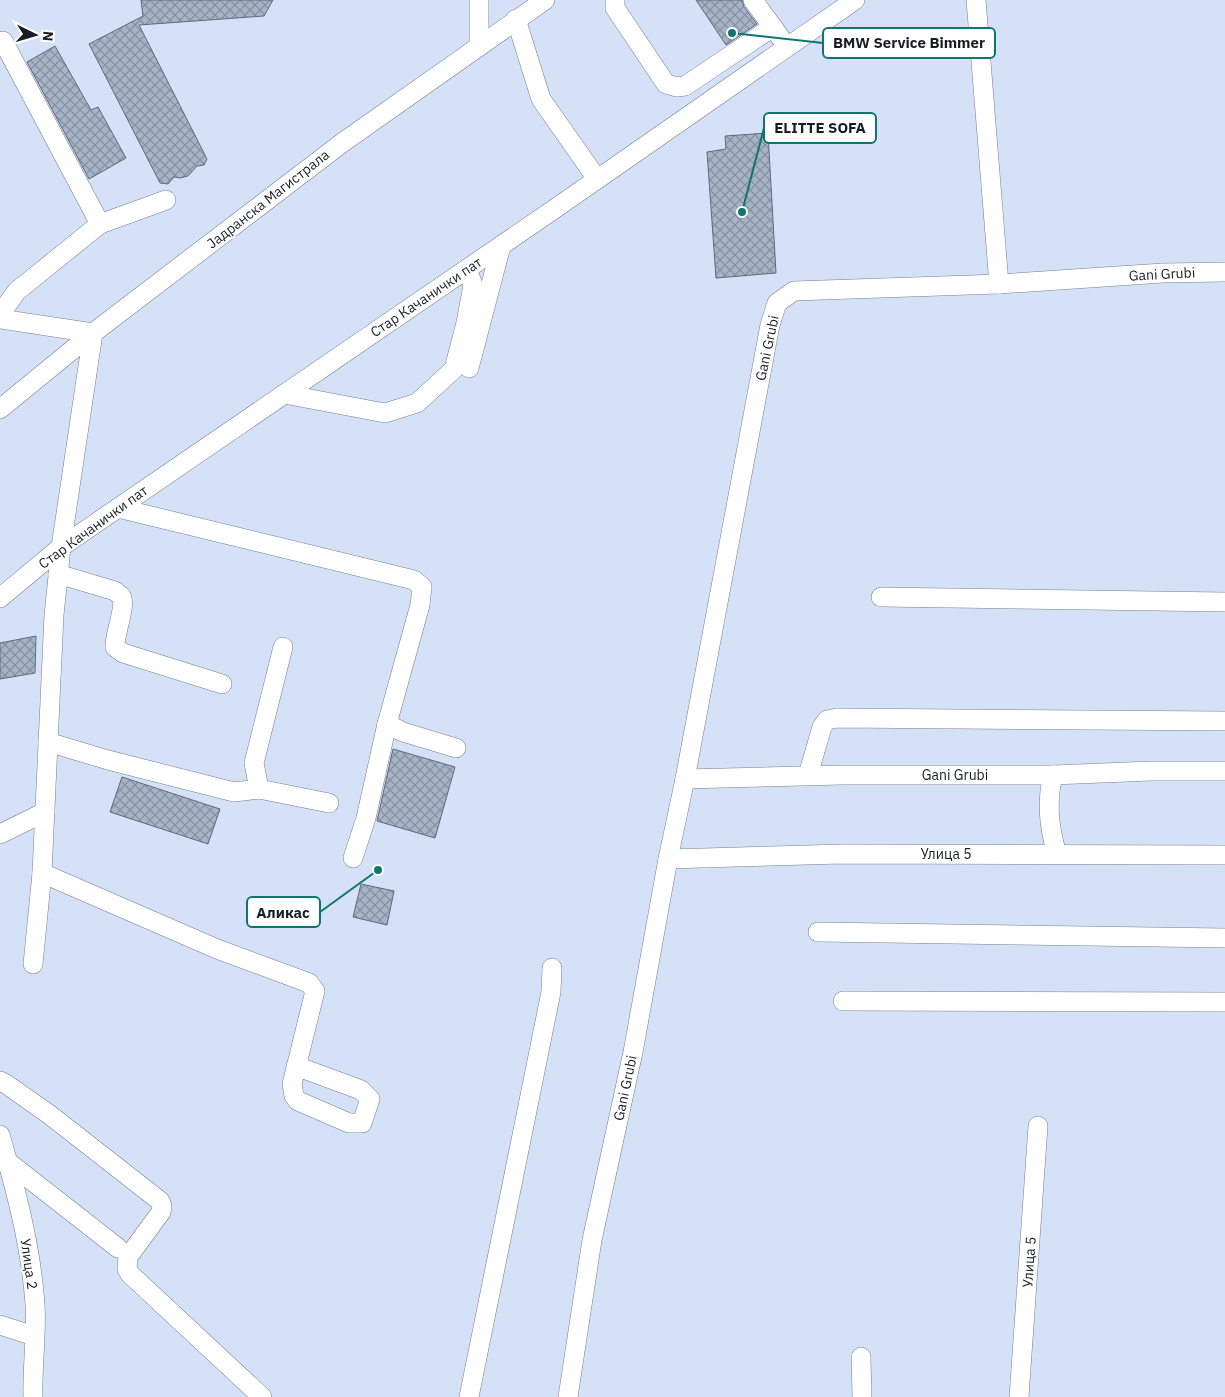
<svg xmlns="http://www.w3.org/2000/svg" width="1225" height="1397" viewBox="0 0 1225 1397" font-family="'IBM Plex Sans',sans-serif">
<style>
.building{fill:url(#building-cross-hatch);stroke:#5e697b}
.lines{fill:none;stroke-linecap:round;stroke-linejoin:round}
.minor-casing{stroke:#747f92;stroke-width:20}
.minor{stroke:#fff;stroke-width:19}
.labels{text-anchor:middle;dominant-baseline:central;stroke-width:4;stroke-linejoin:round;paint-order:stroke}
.street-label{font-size:14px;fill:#181d24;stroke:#fff}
.leader{fill:none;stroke:#0f766e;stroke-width:2}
.callout-dot{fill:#0f766e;stroke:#fff;stroke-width:2}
.callout{fill:#fff;stroke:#0f766e;stroke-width:2}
.callout-label{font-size:15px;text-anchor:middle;font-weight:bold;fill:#181d24}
</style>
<defs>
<pattern id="building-cross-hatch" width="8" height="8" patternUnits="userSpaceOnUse" patternTransform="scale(1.25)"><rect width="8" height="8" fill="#a7b3c7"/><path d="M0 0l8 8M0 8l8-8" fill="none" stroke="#8791a1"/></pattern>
</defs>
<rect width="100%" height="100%" fill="#d5e1f7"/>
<g class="building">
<path d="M 141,0 L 273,0 L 264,16 L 139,25 L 207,159 L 204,165 L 197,166 L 188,176 L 180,178 L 174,177 L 168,184 L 160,183 L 89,44 L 143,16 Z"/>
<path d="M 696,0 L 742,0 L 744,7 L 757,24 L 726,45 Z"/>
<path d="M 55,46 L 91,110 L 98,107 L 126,158 L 89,179 L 27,62 Z"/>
<path d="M 768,133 L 776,273 L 716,278 L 707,152 L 726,149 L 725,136 Z"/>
<path d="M 36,636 L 35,673 L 0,679 L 0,643 Z"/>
<path d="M 393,749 L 455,767 L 435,838 L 377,821 Z"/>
<path d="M 122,777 L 220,809 L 208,844 L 110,812 Z"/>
<path d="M 361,884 L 394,891 L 387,925 L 353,917 Z"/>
</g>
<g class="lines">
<g class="minor-casing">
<g id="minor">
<path d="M 615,0 L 615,8 L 666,84 L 677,87 L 685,86 L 773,27"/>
<path d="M 753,0 L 780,37"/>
<path d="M 976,0 L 999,284"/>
<path d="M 516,19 L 541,99 L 597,179"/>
<path d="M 479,45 L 479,0"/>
<path d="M 100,224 L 166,200"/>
<path d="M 0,314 L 17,291 L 100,224 L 3,41"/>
<path d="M 0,319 L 93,333 L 61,547 L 54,615 L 42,873 L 33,964"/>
<path d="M 469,368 L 501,246"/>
<path d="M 284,394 L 385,413 L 417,403 L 454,369 L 466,323 L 473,285 L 467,269"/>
<path d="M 0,409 L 93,333 L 342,143 L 545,0"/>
<path d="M 118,508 L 414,580 L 422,587 L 420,605 L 387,724 L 403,732 L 456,748"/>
<path d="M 58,574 L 115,591 C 117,593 119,594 121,596 C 127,606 114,634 115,647 L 123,653 L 222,684"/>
<path d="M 881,597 L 1225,602"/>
<path d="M 0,598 L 61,547 L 553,210 L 855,0"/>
<path d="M 48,742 L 108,760 L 234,792 L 259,789 L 329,803"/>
<path d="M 808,775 L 822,727 L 827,720 L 837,718 L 1225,721"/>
<path d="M 1053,775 C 1046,802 1049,828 1057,854"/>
<path d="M 685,779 L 842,775 L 1053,775 L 1151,771 L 1225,771"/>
<path d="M 259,789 L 254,763 L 283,647"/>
<path d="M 0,834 L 45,812"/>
<path d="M 353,858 L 366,818 L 387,724"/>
<path d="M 668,859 L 842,854 L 1225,855"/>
<path d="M 42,873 L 217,949 L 309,983 L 315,991 L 292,1084 L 294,1096 L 298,1101 L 349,1123 L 362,1123 L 370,1099 L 361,1090 L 296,1066"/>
<path d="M 818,932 L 1225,938"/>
<path d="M 843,1001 L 1225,1002"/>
<path d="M 0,1081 L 6,1084 L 50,1115 L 160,1201 L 162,1206 L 161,1212 L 128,1257 L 127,1269 L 130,1274 L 262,1397"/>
<path d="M 0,1135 C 16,1190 31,1247 35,1304 C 37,1335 32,1366 33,1397"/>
<path d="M 8,1162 L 118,1248"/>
<path d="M 0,1325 L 34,1336"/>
<path d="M 861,1357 L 862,1397"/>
<path d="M 469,1397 L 551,992 L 552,968"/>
<path d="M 568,1397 L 592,1240 L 633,1052 L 668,859 L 685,779 L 770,325 L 777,303 L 794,291 L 999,284 L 1163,273 L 1225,272"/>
<path d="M 1019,1397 L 1038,1126"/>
</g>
</g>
<use href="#minor" class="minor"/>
</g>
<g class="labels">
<g class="street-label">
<text transform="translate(268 199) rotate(-38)">Јадранска Магистрала</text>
<text transform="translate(1162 274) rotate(-3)">Gani Grubi</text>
<text transform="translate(426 297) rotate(-34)">Стар Качанички пат</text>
<text transform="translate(767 348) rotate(-78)">Gani Grubi</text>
<text transform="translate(93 527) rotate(-36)">Стар Качанички пат</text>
<text x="955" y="775">Gani Grubi</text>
<text x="946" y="854">Улица 5</text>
<text transform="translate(625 1088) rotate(-78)">Gani Grubi</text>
<text transform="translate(1029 1262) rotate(-86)">Улица 5</text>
<text transform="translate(29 1264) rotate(82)">Улица 2</text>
</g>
</g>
<path class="leader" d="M732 33L823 43M742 212L764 128M378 870L320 912"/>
<g class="callout-dot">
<circle cx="732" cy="33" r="5"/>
<circle cx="742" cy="212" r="5"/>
<circle cx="378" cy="870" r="5"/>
</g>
<g class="callout">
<rect x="823" y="28" width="172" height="30" rx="5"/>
<rect x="764" y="113" width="112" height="30" rx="5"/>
<rect x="247" y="897" width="73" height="30" rx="5"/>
</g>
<g class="callout-label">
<text x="909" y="48">BMW Service Bimmer</text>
<text x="820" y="133">ELITTE SOFA</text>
<text x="283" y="918">Аликас</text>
</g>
<g transform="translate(35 35) rotate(95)" stroke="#ffffff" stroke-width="4" paint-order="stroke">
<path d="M0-4L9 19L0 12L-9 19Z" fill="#181d24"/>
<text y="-8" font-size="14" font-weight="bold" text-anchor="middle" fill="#181d24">N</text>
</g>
</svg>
